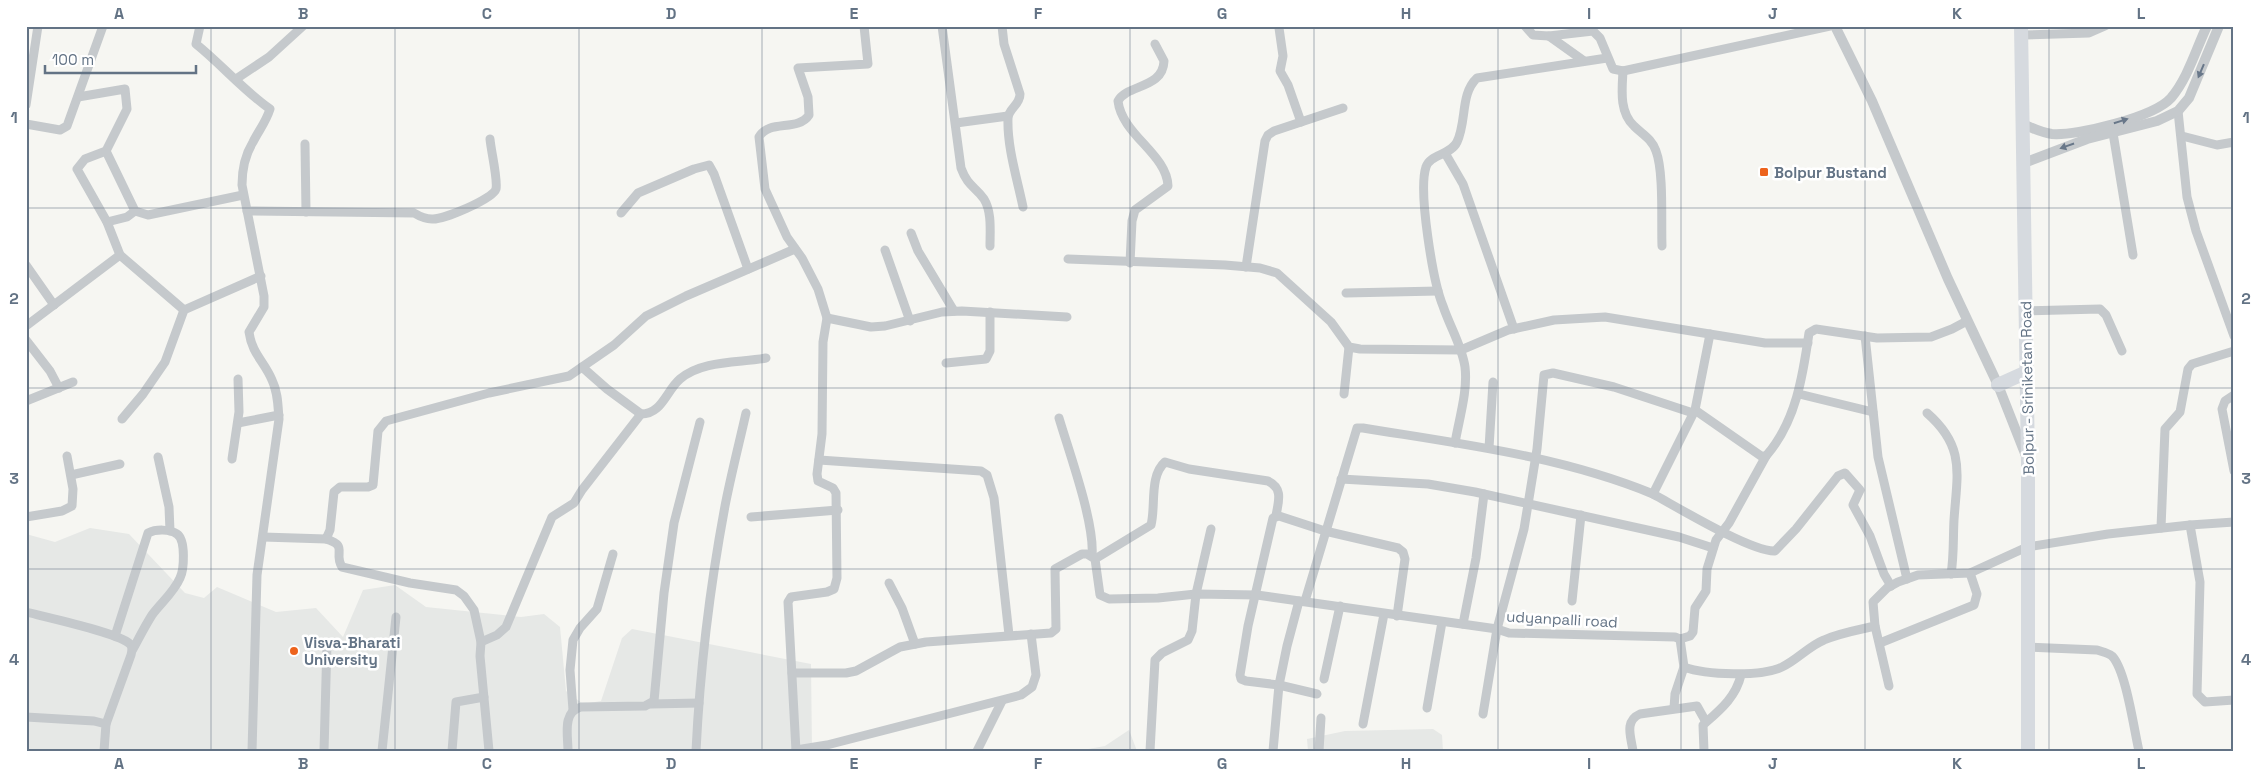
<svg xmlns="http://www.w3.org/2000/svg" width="2260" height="777" viewBox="0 0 2260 777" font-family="'Space Grotesk',sans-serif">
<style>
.built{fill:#e6e8e6}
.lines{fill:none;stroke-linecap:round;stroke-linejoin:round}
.minor{stroke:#c5c9cc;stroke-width:9}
.tertiary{stroke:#c5c9cc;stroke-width:10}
.primary{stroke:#d6dadf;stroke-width:14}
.oneway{fill:#687789}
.grid{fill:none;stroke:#637385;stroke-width:1;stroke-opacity:0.55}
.poi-dot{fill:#ed631c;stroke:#fff;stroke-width:2}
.labels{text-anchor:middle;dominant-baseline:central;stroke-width:5;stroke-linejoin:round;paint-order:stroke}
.poi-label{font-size:15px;font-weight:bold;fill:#637385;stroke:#fff;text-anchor:start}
.street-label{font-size:15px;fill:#637385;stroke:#fff}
.neatline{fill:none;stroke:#637385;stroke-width:2}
.grid-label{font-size:16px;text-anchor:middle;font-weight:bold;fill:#637385}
</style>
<rect width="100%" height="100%" fill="#f6f6f2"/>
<g class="built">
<path d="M 90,528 L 129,534 L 185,593 L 204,598 L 217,587 L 276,612 L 316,608 L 343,637 L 363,590 L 395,585 L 426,607 L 521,617 L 544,614 L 560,627 L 566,691 L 583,704 L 601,701 L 622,638 L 632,629 L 811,664 L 812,751 L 26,751 L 26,534 L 55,542 Z"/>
<path d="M 1433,729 L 1442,735 L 1443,751 L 1308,751 L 1307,739 L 1345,731 Z"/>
<path d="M 1129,730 L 1137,751 L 1077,751 L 1105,746 Z"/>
</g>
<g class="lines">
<g class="minor">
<path d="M 200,26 L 196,44 C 222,65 243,90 270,109 C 266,122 259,130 253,142 C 245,155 242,170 242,185 L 264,296 L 264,307 L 249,332 C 252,354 264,361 272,380 C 278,392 278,406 279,419 L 257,575 L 252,751"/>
<path d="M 942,26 L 961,168 C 968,187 975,186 984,199 C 992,212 990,231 990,246"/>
<path d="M 1002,26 L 1004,44 L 1020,94 C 1020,105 1009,108 1008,118 C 1007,147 1017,178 1023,207"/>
<path d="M 1525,26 L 1533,35 L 1549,36 L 1593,31 L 1600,38 L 1613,69 L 1623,71 L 1830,26"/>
<path d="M 1279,28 L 1283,56 L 1280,71 L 1288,85 L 1301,122"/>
<path d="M 2022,35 L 2089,33 L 2105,26"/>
<path d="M 1549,36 L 1584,61"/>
<path d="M 1623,71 C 1622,89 1619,112 1634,126 C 1642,134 1652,139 1656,151 C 1664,172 1661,222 1662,246"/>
<path d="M 236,79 L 269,57 L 303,26"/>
<path d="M 78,97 L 125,89 L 127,109 L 106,151 L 85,159 L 77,169 L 107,222 L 120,255 L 184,310"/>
<path d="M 26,105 L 38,26"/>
<path d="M 2178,111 L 2187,197 L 2196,231 L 2234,336"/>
<path d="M 956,123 L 1008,116"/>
<path d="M 26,124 L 60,130 L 67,126 L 103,26"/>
<path d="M 2113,133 L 2133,255"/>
<path d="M 2182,136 L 2217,145 L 2234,142"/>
<path d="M 305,144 L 306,212"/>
<path d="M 106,151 L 135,211 L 148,215 L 243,195"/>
<path d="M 1445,153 L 1463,184 L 1514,329"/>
<path d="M 247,211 L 414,213 C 419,216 425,219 432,219 C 443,220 493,199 496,189 C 498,179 491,151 490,139"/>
<path d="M 621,213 L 638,193 L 694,169 L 709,165 L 714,174 L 748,269"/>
<path d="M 107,222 L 127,217 L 135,211"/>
<path d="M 911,233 L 918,251 L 954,311"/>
<path d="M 885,250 L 910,321"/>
<path d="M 1068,259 L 1225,265 L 1260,268 L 1277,273 L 1331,322 L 1349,347 L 1360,349 L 1461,350 L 1508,330 L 1554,320 L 1605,317 L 1765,343 L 1808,343"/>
<path d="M 1130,263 L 1132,221 L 1135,210 L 1168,186 C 1167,154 1122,135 1118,101 C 1127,84 1163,89 1164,61 L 1155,44"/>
<path d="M 26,265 L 54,305"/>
<path d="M 1246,267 L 1265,141 L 1268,135 L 1274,131 L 1343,108"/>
<path d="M 1346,293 L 1438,291"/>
<path d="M 2026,311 L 2100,309 L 2106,315 L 2122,351"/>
<path d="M 827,318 L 871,327 L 885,326 L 942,312 L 962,311 L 1067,317"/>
<path d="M 26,326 L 120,255"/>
<path d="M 1865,336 L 1878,457 L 1907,579"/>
<path d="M 26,340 L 50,371 L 59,388"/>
<path d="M 946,363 L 986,359 L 990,351 L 990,312"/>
<path d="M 582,367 L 607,389 L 641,414 C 662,414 666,391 680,379 C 702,360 739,363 766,358"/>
<path d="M 1344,394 L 1349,347"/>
<path d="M 1799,394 L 1873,412"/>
<path d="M 2234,395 L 2225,401 L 2222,409 L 2234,471"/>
<path d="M 26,401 L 73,382"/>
<path d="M 1695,410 L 1710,334"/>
<path d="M 1927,413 C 1966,447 1957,474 1954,520 C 1953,538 1954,556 1951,574"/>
<path d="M 1059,418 C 1069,452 1095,523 1092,556"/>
<path d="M 122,419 L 143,394 L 165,362 L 184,310 L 261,276"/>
<path d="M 238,423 L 279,415"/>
<path d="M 1455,443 C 1459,419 1468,391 1465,367 C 1462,346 1450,327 1443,306 C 1433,282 1418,191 1426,167 C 1430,154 1451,155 1457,142 C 1467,121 1460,94 1477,78 L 1607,58"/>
<path d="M 1489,448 L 1493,382"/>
<path d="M 158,457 L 169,507 L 170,531"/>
<path d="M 232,459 L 239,412 L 238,379"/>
<path d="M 819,460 L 981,471 L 987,475 L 994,498 L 1009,635"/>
<path d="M 71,475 L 120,464"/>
<path d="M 1341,479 L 1428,484 L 1475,492 L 1679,537 L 1713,548"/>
<path d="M 1653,494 C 1677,507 1751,552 1775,551 L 1796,529 L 1838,476 L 1845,473 L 1860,490 L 1853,505 L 1870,536 L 1884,574 L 1891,586"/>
<path d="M 26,517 L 62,511 L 72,506 L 73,489 L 67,456"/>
<path d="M 751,517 L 838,510"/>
<path d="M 2190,525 L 2200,582 L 2197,694 L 2205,702 L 2234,700"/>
<path d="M 2161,528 L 2165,429 L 2180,412 L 2188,369 L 2192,364 L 2234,351"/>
<path d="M 263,537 L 326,539 L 330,530 L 334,492 L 340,487 L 368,487 L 373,485 L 378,431 L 386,421 L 489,393 L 569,376 L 614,345 L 646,316 L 686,296 L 795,249"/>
<path d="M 326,539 C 349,546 333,553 342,567 L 410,583 L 456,590 L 464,596 L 474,610 L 481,642 L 480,656 L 489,751"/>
<path d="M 1095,559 L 1151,525 C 1156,506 1149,476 1165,462 L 1189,469 L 1268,481 C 1284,489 1278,502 1276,516"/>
<path d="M 889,583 L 902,608 L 915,644"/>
<path d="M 1305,601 L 1357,428 L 1363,428 C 1461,444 1561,456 1653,494 L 1695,410 L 1761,456 L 1766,456 C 1796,422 1803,375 1809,333 L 1816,329 L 1877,338 L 1931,337 L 1952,329 L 1967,321"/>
<path d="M 1572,601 L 1581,515"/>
<path d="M 26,612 C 46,617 119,633 130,644 C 133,647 132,651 131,655 L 106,724"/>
<path d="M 1463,624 L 1476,558 L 1484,494"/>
<path d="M 1875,626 L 1889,686"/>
<path d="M 115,636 L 148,533 C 156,529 170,529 177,534 C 186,540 184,570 180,578 C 174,592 161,603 152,615 C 145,626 139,638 133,649"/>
<path d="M 1680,639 L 1690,636 L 1693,632 L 1695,608 L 1706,591 L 1707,569 L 1716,540 L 1729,523 L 1766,456"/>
<path d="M 481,642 L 497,635 L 506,627 L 552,517 L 574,503 L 582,490 L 641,414"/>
<path d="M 1880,643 L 1974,605 L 1977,594 L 1970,573"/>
<path d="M 2028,647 L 2097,650 C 2103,652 2108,653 2112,656 C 2126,670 2134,730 2139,751"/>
<path d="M 792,673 L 846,673 L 856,671 L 900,647 L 926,642 L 1051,633 L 1056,629 L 1055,569 L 1082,554 L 1087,554 L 1095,559 L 1100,595 L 1109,599 L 1158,598 L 1196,594 L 1257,595 L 1497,629 L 1509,633 L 1675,637 L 1680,639 L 1684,667 C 1706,675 1761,677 1782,667 C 1797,660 1809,646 1824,640 C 1840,633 1858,630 1875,626 L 1873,602 L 1887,588 L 1898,582 L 1918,575 L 1970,573 L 2027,547 L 2108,534 L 2190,525 L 2234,522"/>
<path d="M 1324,679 L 1340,606"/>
<path d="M 1317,694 L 1279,685 L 1246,681 L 1241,679 L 1240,675 L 1248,626 L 1273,518 L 1279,516 L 1325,531 L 1398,548 L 1403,552 L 1405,559 L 1397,616"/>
<path d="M 651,704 L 699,703"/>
<path d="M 1427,708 L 1442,622"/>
<path d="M 1674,708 L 1675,694 L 1684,667"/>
<path d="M 573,710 L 570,670 L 573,640 L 580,628 L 597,609 L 613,554"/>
<path d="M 1483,714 L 1497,629 L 1524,529 L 1537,449 L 1544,375 L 1553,373 L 1614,387 L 1693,413"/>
<path d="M 26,717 L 94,721 L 106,724 L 104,751"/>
<path d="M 1363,724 L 1384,614"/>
<path d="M 796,750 L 827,745 L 1021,695 L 1032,687 L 1036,675 L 1031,634"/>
<path d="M 324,751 L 327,643"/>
<path d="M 382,751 L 396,617"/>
<path d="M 452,751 L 456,702 L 484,697"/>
<path d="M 568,751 C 568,735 562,712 581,707 L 645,706 L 654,701 L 664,593 L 674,523 L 700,422"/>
<path d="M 696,751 C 700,669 710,586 725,506 C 731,475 739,444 746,413"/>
<path d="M 796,751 L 788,602 L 791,597 L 827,592 L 834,589 L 837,578 L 836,493 L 833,488 L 818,481 L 817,474 L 822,434 L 823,342 L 827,318 L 818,289 L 802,258 L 787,237 L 765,189 L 759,137 C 769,119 798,132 809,115 L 808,97 L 798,68 L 868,64 L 864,26"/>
<path d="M 977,751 L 1002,701"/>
<path d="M 1150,751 L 1155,660 L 1162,653 L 1188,640 L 1192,631 L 1196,594 L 1211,529"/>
<path d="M 1273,751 L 1279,685 L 1287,646 L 1299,601"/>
<path d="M 1319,751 L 1321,718"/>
<path d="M 1633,751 C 1631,737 1624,721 1640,714 L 1697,706 L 1706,722"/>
<path d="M 1704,751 L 1703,725 C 1720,710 1736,697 1741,675"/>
</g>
<g class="tertiary">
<path d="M 1835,26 L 1872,101 L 1948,279 L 1998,385 L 2026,456"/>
<path d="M 2023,124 C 2032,128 2042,133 2052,134 C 2078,136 2154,117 2171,98 C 2188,78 2196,49 2207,26"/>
<path d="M 2024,163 L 2087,139 L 2157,121 L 2178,111 L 2189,98 L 2219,26"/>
</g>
<g class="primary">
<path d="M 2021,26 L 2028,462 L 2028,751"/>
<path d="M 1998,385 L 2027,372"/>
</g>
</g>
<defs><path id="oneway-solid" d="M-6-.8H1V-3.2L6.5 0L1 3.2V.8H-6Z" transform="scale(1.25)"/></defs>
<g class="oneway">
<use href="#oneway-solid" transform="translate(2201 71) rotate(113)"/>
<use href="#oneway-solid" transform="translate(2121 121) rotate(-18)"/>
<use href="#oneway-solid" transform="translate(2067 146) rotate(161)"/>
</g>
<path class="grid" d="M 211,26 L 211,751M 395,26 L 395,751M 579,26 L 579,751M 762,26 L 762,751M 946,26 L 946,751M 1130,26 L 1130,751M 1314,26 L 1314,751M 1498,26 L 1498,751M 1681,26 L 1681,751M 1865,26 L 1865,751M 2049,26 L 2049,751M 26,208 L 2234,208M 26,388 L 2234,388M 26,569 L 2234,569"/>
<g class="poi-dot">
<rect x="1759" y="167" width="10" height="10" rx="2.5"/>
<circle cx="294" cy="651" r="5"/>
</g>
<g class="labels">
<g class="poi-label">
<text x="1774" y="172">Bolpur Bustand</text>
<text x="304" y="642">Visva-Bharati<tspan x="304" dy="17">University</tspan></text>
</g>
<g class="street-label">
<text transform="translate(2027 388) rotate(-91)">Bolpur - Sriniketan Road</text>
<text transform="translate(1562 619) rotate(3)">udyanpalli road</text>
</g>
</g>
<rect width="2260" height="777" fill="none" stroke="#ffffff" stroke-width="55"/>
<path d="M45 65v8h151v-8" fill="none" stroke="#637385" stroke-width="2.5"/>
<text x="52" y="65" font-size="15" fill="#637385" stroke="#ffffff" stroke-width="4" paint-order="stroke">100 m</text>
<rect x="28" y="28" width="2204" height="722" class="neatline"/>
<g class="grid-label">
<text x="119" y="19">A</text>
<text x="303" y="19">B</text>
<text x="487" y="19">C</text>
<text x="671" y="19">D</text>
<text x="854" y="19">E</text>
<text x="1038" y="19">F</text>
<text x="1222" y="19">G</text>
<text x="1406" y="19">H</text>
<text x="1589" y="19">I</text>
<text x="1773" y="19">J</text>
<text x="1957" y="19">K</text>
<text x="2141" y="19">L</text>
<text x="14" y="123">1</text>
<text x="2246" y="123">1</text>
<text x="14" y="304">2</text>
<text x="2246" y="304">2</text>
<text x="14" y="484">3</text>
<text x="2246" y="484">3</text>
<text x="14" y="665">4</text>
<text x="2246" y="665">4</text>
<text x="119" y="769">A</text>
<text x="303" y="769">B</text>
<text x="487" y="769">C</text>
<text x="671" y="769">D</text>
<text x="854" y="769">E</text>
<text x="1038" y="769">F</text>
<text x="1222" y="769">G</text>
<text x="1406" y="769">H</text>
<text x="1589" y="769">I</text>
<text x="1773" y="769">J</text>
<text x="1957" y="769">K</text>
<text x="2141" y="769">L</text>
</g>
</svg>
